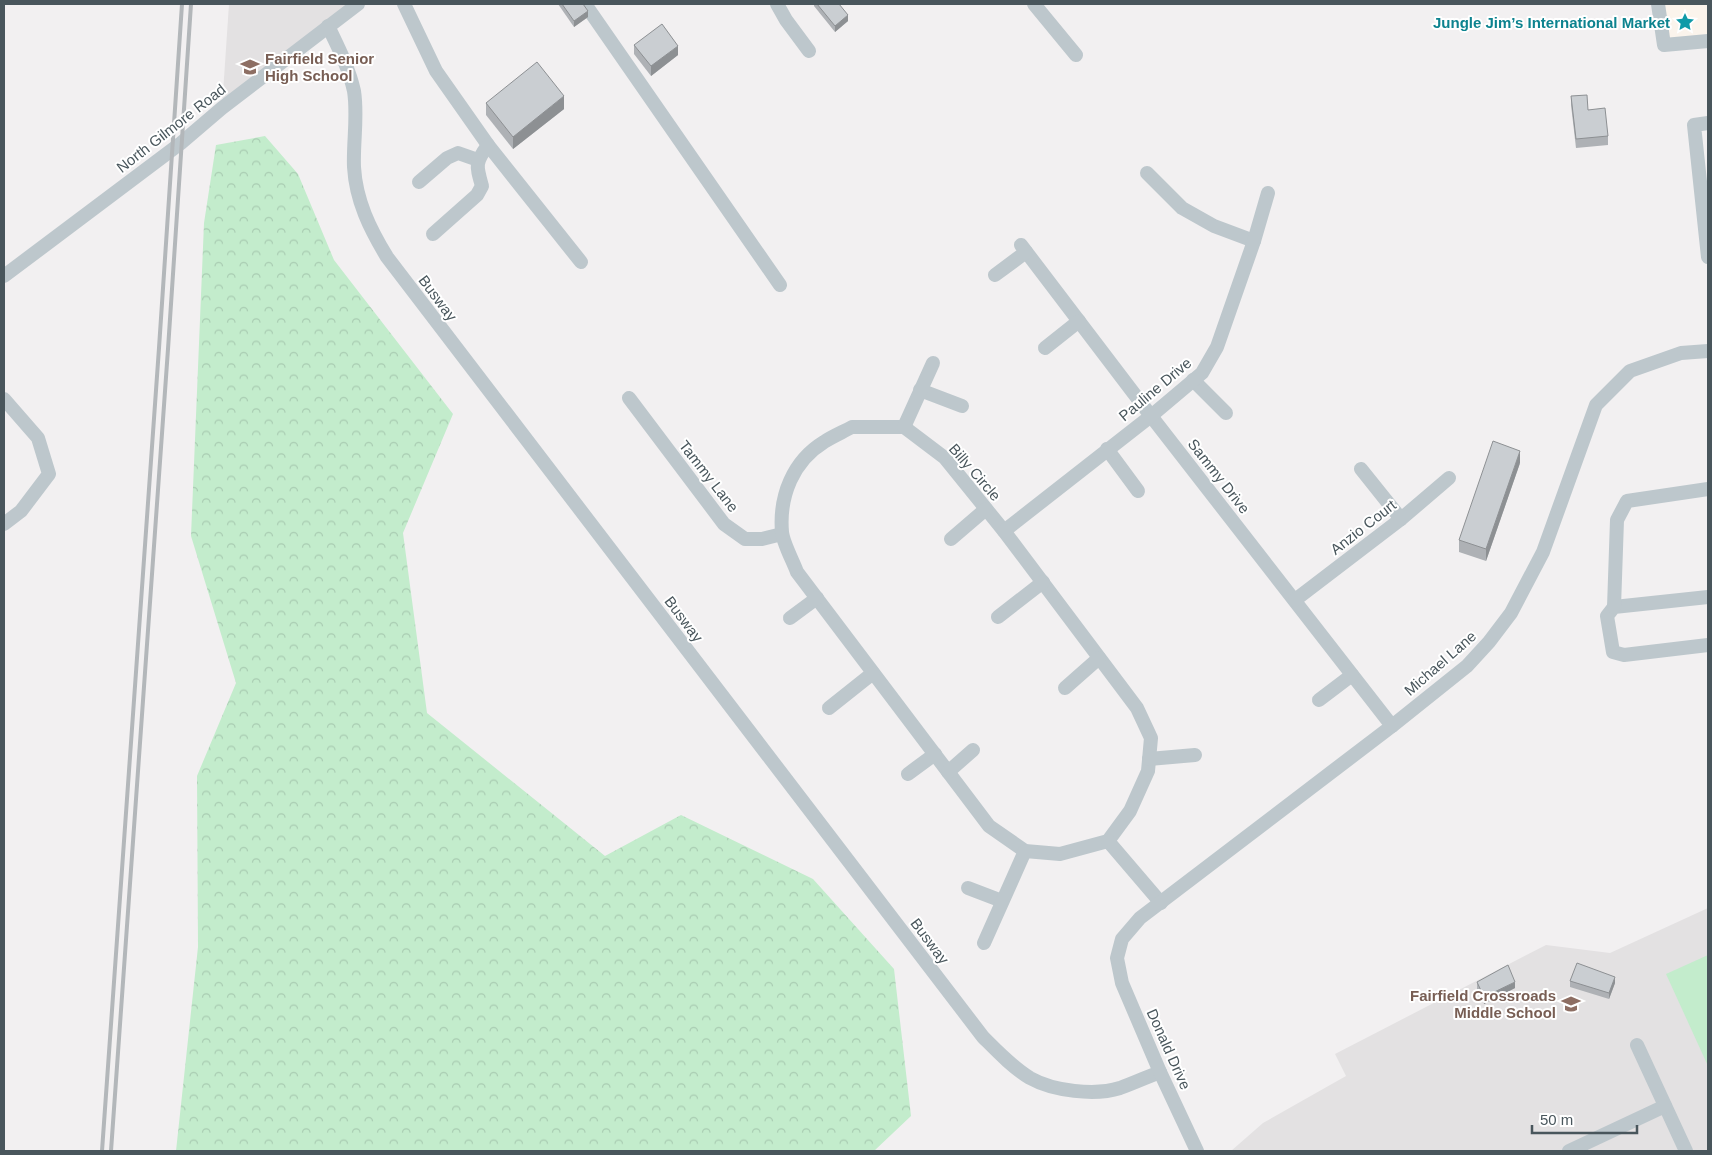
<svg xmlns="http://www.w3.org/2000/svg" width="1712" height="1155" viewBox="0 0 1712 1155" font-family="Arial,sans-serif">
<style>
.commercial{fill:#fbf4ec}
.education{fill:#e3e1e2}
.forest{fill:url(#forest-crowns)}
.pitch{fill:#c3eccc}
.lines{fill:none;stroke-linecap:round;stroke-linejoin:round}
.minor{stroke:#bdc7cc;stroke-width:14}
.rail{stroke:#b3b7ba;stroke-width:4}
.wall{fill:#aeb1b5}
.shaded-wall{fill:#8d9093}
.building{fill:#caced2;stroke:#8d9093}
.labels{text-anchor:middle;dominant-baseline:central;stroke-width:4;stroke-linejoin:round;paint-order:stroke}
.culture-label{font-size:15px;font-weight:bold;fill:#0d838f;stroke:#fff;text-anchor:end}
.education-label{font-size:15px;font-weight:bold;fill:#785e54;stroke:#fff;text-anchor:start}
.street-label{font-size:15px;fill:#49565c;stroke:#fff}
</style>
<defs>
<pattern id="forest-crowns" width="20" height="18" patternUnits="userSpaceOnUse" patternTransform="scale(1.25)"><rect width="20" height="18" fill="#c3eccc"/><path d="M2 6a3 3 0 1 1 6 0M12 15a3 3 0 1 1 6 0" fill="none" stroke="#a9ccb2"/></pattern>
</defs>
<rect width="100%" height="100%" fill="#f2f0f1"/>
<path class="commercial" d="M 1658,4 L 1708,4 L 1708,41 L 1664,45 Z"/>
<g class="education">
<path d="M 229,4 L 358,4 L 222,108 Z"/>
<path d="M 1708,908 L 1708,1151 L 1231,1151 L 1263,1123 L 1346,1076 L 1335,1054 L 1546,945 L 1610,953 Z"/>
</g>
<path class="forest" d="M 265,136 L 298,174 L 334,260 L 453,414 L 403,533 L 427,713 L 605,856 L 681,815 L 813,879 L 894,969 L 911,1116 L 874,1151 L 176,1151 L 198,947 L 197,776 L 236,683 L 191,536 L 204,223 L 216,145 Z"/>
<path class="pitch" d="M 1708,955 L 1708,1066 L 1666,974 Z"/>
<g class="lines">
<g class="minor">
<path d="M 404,4 L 436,71 L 488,145 L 581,262"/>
<path d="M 585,4 L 780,285"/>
<path d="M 777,4 L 786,20 L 809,51"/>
<path d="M 1034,4 L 1076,55"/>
<path d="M 1658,4 L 1664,45 L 1708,41"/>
<path d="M 328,26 C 338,47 349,68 354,91 C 358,116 353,142 354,167 C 356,201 370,229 387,257 L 983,1037 C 997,1051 1012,1067 1030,1078 C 1053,1091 1095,1096 1120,1088 C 1134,1083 1147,1077 1160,1072"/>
<path d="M 1708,123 L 1694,125 L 1708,257"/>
<path d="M 1147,173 L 1182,208 L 1214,226 L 1254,241"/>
<path d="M 419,182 L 447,158 L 458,153 L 478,160"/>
<path d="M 433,234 L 477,195 L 482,186 C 476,165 475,163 488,145"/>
<path d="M 1021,245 L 1151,416 L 1392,726"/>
<path d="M 995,275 L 1026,252"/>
<path d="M 4,276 L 181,143 L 222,108 L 358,4"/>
<path d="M 1045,348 L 1079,321"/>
<path d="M 1193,380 L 1226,413"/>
<path d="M 920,390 L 962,406"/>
<path d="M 629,398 L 724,524 L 745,539 L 762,539 L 782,534"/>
<path d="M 4,399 L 38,438 L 49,474 L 21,511 L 4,524"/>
<path d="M 852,427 L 904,427 L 945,458 L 1004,531 L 1137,708 L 1151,738 L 1148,771 L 1130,811 L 1108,841 L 1060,854 L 1025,851 L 989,826 L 797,572 C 793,561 783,543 782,532 C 779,496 793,461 824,442 C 833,436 843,432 852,427 Z"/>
<path d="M 904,427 L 933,363"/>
<path d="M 1107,449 L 1138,491"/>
<path d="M 1361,469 L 1401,519"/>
<path d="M 1004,531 L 1151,416 L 1202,373 L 1217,347 L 1254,241 L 1268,193"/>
<path d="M 951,539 L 986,509"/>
<path d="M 1708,597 L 1614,607 L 1607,616 L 1613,652 L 1624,655 L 1708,645"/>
<path d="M 1295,600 L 1401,519 L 1449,478"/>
<path d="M 1614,607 L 1617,520 L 1627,501 L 1708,489"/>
<path d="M 998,617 L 1043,582"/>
<path d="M 790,618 L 817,598"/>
<path d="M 1065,688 L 1099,658"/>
<path d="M 1319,700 L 1352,675"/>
<path d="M 829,708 L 873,673"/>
<path d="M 1149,759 L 1195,755"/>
<path d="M 948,772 L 973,750"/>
<path d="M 908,774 L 935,754"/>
<path d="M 1108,841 L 1161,903"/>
<path d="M 968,888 L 1002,901"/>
<path d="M 984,943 L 1025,851"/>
<path d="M 1637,1045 L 1686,1151"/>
<path d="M 1197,1151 L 1160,1072 L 1122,983 L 1117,958 L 1122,939 L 1140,918 L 1392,726 L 1467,666 L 1489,642 L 1511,613 L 1543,552 L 1596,405 L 1630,371 L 1681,353 L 1708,351"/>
<path d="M 1569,1151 L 1665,1106"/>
</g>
<g class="rail">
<path d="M 102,1151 L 159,348 L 182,4"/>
<path d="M 111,1151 L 168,349 L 191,4"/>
</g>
</g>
<g class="wall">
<path d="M 558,4 L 583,4 L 588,17 L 574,27 Z"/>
<path d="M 814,4 L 839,4 L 848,21 L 835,32 L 814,6 Z"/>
<path d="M 634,45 L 678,55 L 651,76 L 634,54 Z"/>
<path d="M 1571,96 L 1588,110 L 1608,136 L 1608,145 L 1576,148 L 1571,105 Z"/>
<path d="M 486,103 L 564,109 L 513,149 L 486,115 Z"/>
<path d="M 1520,463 L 1486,561 L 1459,552 L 1459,540 Z"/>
<path d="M 1570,981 L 1615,983 L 1609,999 L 1570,987 Z"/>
<path d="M 1477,982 L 1515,988 L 1484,1004 L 1477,989 Z"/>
</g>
<g class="shaded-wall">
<path d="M 588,11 L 588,17 L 574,27 L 574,21 Z"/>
<path d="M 848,15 L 848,21 L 835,32 L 835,26 Z"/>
<path d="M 678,46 L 678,55 L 651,76 L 651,66 Z"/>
<path d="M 564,96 L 564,109 L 513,149 L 513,137 Z"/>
<path d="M 1520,451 L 1520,463 L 1486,561 L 1486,549 Z"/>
<path d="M 1615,977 L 1615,983 L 1609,999 L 1609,993 Z"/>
<path d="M 1515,982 L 1515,988 L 1484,1004 L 1484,997 Z"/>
</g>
<g class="building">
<path d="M 562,4 L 583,4 L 588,11 L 574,21 Z"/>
<path d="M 817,4 L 839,4 L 848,15 L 835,26 Z"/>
<path d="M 662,24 L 678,46 L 651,66 L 634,45 Z"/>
<path d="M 537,62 L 564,96 L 513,137 L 486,103 Z"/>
<path d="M 1587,95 L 1588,110 L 1605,108 L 1608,136 L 1576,139 L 1571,96 Z"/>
<path d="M 1493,441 L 1520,451 L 1486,549 L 1459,540 Z"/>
<path d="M 1577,963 L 1615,977 L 1609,993 L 1570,981 Z"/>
<path d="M 1508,965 L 1515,982 L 1484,997 L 1477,982 Z"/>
</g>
<defs>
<g id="sight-bare" transform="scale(1.5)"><path d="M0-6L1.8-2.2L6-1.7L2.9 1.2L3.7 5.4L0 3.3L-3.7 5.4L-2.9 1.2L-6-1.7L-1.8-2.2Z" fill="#0f9aa8" stroke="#fff" stroke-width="2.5" paint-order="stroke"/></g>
<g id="school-bare" transform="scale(1.5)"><path d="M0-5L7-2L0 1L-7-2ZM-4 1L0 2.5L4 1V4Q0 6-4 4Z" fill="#8d6e63" stroke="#fff" stroke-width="2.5" paint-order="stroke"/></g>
</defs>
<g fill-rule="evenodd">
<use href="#sight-bare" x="1685" y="22"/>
<use href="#school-bare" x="250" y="67"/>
<use href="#school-bare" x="1571" y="1004"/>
</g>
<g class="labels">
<g class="culture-label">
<text x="1670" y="22">Jungle Jim’s International Market</text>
</g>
<g class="education-label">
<text x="265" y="58">Fairfield Senior<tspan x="265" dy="17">High School</tspan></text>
<text x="1556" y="995" text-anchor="end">Fairfield Crossroads<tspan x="1556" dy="17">Middle School</tspan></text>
</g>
<g class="street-label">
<text transform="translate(171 128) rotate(-38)">North Gilmore Road</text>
<text transform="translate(438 298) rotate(53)">Busway</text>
<text transform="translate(1155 389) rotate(-40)">Pauline Drive</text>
<text transform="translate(975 472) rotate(49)">Billy Circle</text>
<text transform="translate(709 476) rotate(52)">Tammy Lane</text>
<text transform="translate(1219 476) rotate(52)">Sammy Drive</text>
<text transform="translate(1363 527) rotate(-38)">Anzio Court</text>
<text transform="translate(684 619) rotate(53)">Busway</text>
<text transform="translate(1440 663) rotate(-41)">Michael Lane</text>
<text transform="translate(930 941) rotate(53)">Busway</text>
<text transform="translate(1169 1049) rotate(66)">Donald Drive</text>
</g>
</g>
<rect width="1712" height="1155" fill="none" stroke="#49565c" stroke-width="10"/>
<path d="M1532 1125v8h105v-8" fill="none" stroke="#49565c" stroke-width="2.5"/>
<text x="1540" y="1125" font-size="15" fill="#49565c" stroke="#ffffff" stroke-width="4" paint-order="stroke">50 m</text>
</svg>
